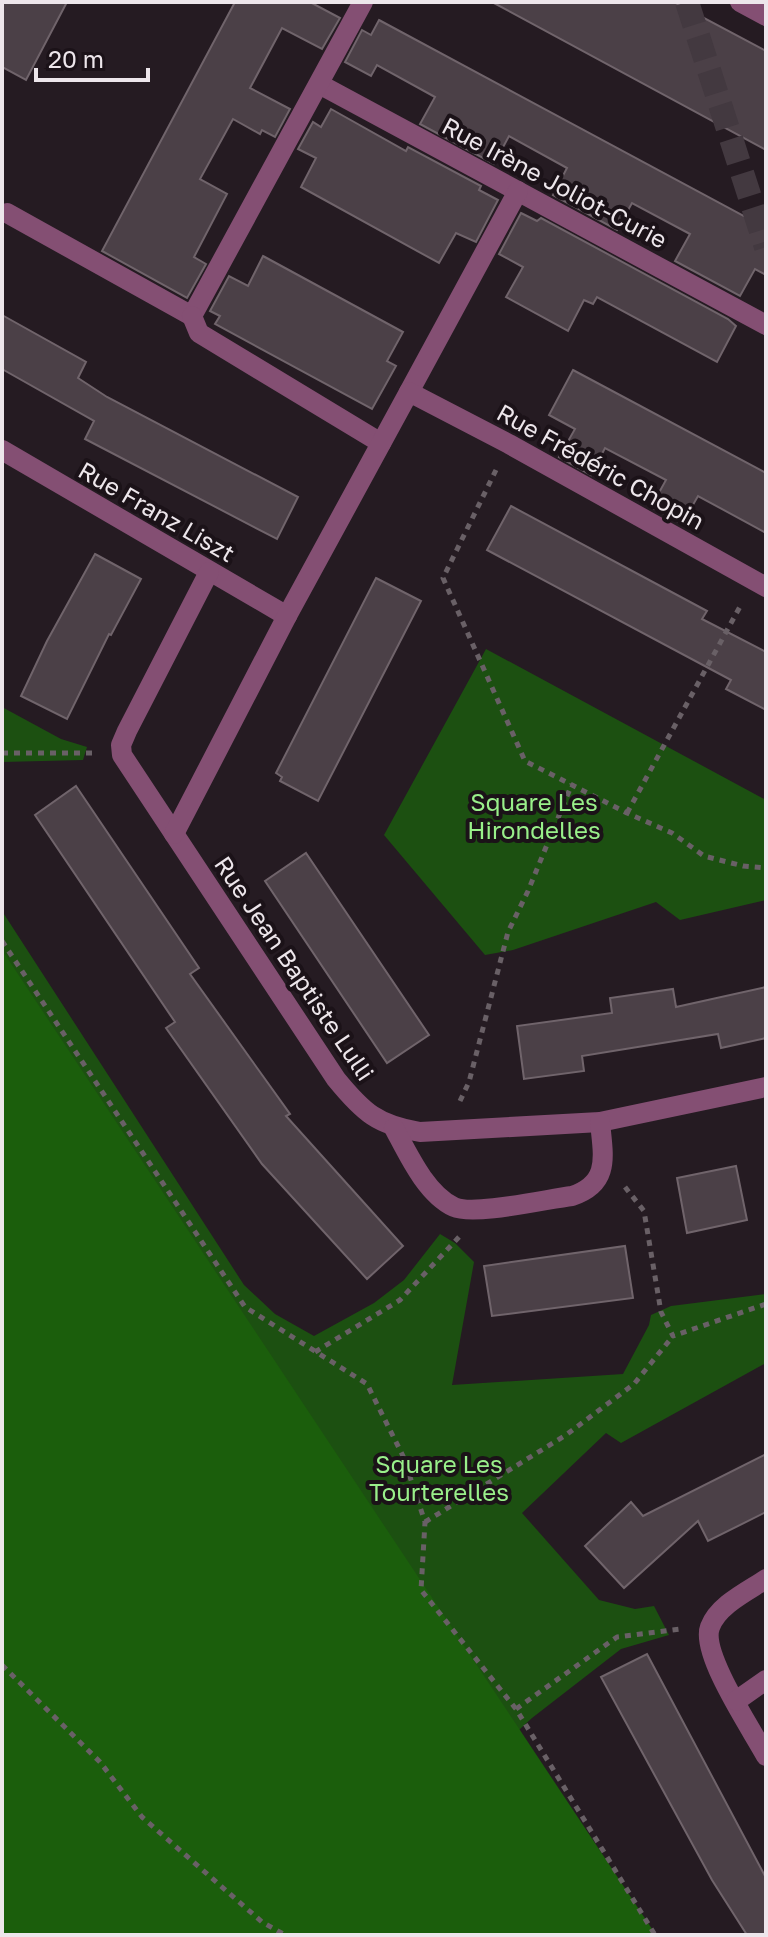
<svg xmlns="http://www.w3.org/2000/svg" width="768" height="1937" viewBox="0 0 768 1937" font-family="'Golos Text',sans-serif">
<style>
.green{fill:#1c5011}
.forest{fill:#1b5e0c}
.building{fill:#4b4047;stroke:#70646b;stroke-width:2}
.lines{fill:none;stroke-linecap:round;stroke-linejoin:round}
.highway-tunnel{stroke:#433940;stroke-width:24;stroke-dasharray:24 12;stroke-linecap:butt}
.path{stroke:#696066;stroke-width:5;stroke-dasharray:6 6;stroke-linecap:butt}
.minor{stroke:#844f73;stroke-width:20}
.labels{text-anchor:middle;dominant-baseline:central;stroke-width:8;stroke-linejoin:round;paint-order:stroke}
.street-label{font-size:24px;fill:#ede6eb;stroke:#1b1218}
.park-label{font-size:24px;fill:#99f08a;stroke:#1b1218}
</style>
<rect width="100%" height="100%" fill="#251b22"/>
<g class="green">
<path d="M 486,649 L 766,800 L 766,900 L 680,920 L 656,902 L 513,950 L 485,955 L 384,835 Z"/>
<path d="M 2,707 L 61,739 L 87,747 L 83,760 L 2,762 Z"/>
<path d="M 2,911 L 244,1285 L 275,1314 L 314,1336 L 374,1303 L 404,1280 L 440,1234 L 455,1243 L 474,1262 L 452,1385 L 623,1374 L 649,1325 L 651,1315 L 671,1306 L 766,1294 L 766,1363 L 621,1443 L 606,1433 L 522,1513 L 599,1600 L 635,1609 L 654,1606 L 669,1635 L 621,1649 L 532,1718 L 507,1741 L 2,992 Z"/>
</g>
<path class="forest" d="M 2,950 L 656,1935 L 2,1935 Z"/>
<g class="building">
<path d="M 2,2 L 67,2 L 26,80 L 2,67 Z"/>
<path d="M 235,2 L 310,2 L 340,18 L 322,49 L 282,28 L 250,88 L 290,109 L 275,137 L 262,130 L 260,134 L 233,119 L 200,179 L 227,194 L 194,257 L 206,264 L 187,298 L 102,251 Z"/>
<path d="M 492,2 L 674,2 L 766,51 L 766,150 Z"/>
<path d="M 379,20 L 766,228 L 766,275 L 755,269 L 740,296 L 675,261 L 690,234 L 632,203 L 617,230 L 553,195 L 567,168 L 509,136 L 494,164 L 420,124 L 435,97 L 377,65 L 371,76 L 345,62 L 362,30 L 371,35 Z"/>
<path d="M 331,109 L 406,151 L 408,147 L 481,186 L 479,190 L 498,200 L 476,242 L 456,233 L 439,263 L 301,187 L 316,158 L 298,149 L 313,122 L 321,127 Z"/>
<path d="M 521,213 L 537,221 L 541,218 L 728,319 L 736,326 L 717,362 L 597,297 L 593,304 L 584,300 L 568,331 L 506,297 L 523,267 L 499,254 Z"/>
<path d="M 263,256 L 403,332 L 387,361 L 396,366 L 372,409 L 215,324 L 220,316 L 210,311 L 229,276 L 248,286 Z"/>
<path d="M 2,315 L 86,362 L 78,378 L 107,397 L 298,497 L 277,539 L 85,439 L 94,421 L 2,369 Z"/>
<path d="M 573,370 L 766,473 L 766,533 L 698,496 L 682,524 L 651,507 L 666,480 L 605,448 L 591,475 L 559,457 L 575,429 L 549,415 Z"/>
<path d="M 511,506 L 707,611 L 702,619 L 766,652 L 766,710 L 726,689 L 731,680 L 487,550 Z"/>
<path d="M 95,554 L 141,579 L 111,635 L 109,634 L 67,719 L 21,696 L 47,641 Z"/>
<path d="M 376,578 L 421,601 L 318,801 L 280,781 L 282,777 L 276,773 Z"/>
<path d="M 76,786 L 199,968 L 190,974 L 290,1114 L 286,1116 L 403,1246 L 367,1279 L 262,1164 L 166,1028 L 175,1022 L 35,815 Z"/>
<path d="M 306,853 L 429,1035 L 387,1063 L 265,881 Z"/>
<path d="M 766,987 L 766,1038 L 721,1048 L 718,1034 L 582,1056 L 584,1071 L 524,1079 L 517,1026 L 612,1013 L 610,998 L 673,989 L 676,1007 Z"/>
<path d="M 736,1166 L 747,1220 L 687,1233 L 677,1178 Z"/>
<path d="M 625,1246 L 633,1298 L 492,1316 L 484,1266 Z"/>
<path d="M 766,1454 L 766,1512 L 708,1541 L 698,1521 L 624,1588 L 585,1546 L 631,1502 L 643,1516 Z"/>
<path d="M 647,1654 L 766,1878 L 766,1935 L 747,1935 L 712,1880 L 601,1677 Z"/>
</g>
<g class="lines">
<path class="highway-tunnel" d="M 687,2 L 766,247"/>
<g class="path">
<path d="M 496,470 L 443,578 L 525,761 L 627,813 L 672,833 L 704,856 L 743,866 L 766,868"/>
<path d="M 2,753 L 93,753"/>
<path d="M 627,813 L 742,603"/>
<path d="M 2,941 L 245,1307 L 367,1384 L 403,1456 L 425,1522 L 421,1590 L 516,1709 L 655,1935"/>
<path d="M 460,1101 L 469,1082 L 508,932 L 528,891 L 572,784"/>
<path d="M 625,1187 L 644,1211 L 661,1312 L 673,1336 L 766,1304"/>
<path d="M 315,1352 L 400,1300 L 459,1237"/>
<path d="M 425,1522 L 566,1435 L 634,1384 L 673,1336"/>
<path d="M 2,1665 L 100,1762 L 142,1817 L 262,1922 L 285,1935"/>
<path d="M 516,1709 L 617,1637 L 680,1629"/>
</g>
<g class="minor">
<path d="M 740,2 L 766,16"/>
<path d="M 319,84 L 766,325"/>
<path d="M 7,213 L 192,316 L 363,2"/>
<path d="M 192,316 L 199,333 L 381,443"/>
<path d="M 409,392 L 518,191"/>
<path d="M 2,450 L 287,616"/>
<path d="M 209,572 L 127,731 L 121,745 L 122,755 L 336,1079 C 363,1112 377,1125 420,1132 L 600,1122 L 766,1087"/>
<path d="M 174,834 L 287,616 L 409,392 L 509,444 L 766,587"/>
<path d="M 394,1128 C 408,1154 426,1194 454,1207 C 474,1216 547,1199 572,1196 C 611,1183 603,1155 600,1122"/>
<path d="M 766,1579 C 748,1591 718,1605 710,1627 C 700,1653 752,1730 766,1756"/>
<path d="M 736,1701 L 766,1680"/>
</g>
</g>
<g class="labels">
<g class="street-label">
<text transform="translate(555 182) rotate(28)">Rue Irène Joliot-Curie</text>
<text transform="translate(601 466) rotate(29)">Rue Frédéric Chopin</text>
<text transform="translate(157 511) rotate(30)">Rue Franz Liszt</text>
<text transform="translate(295 968) rotate(56)">Rue Jean Baptiste Lulli</text>
</g>
<g class="park-label">
<text x="534" y="801">Square Les<tspan x="534" dy="28">Hirondelles</tspan></text>
<text x="439" y="1463">Square Les<tspan x="439" dy="28">Tourterelles</tspan></text>
</g>
</g>
<rect width="768" height="1937" fill="none" stroke="#ede6eb" stroke-width="8"/>
<path d="M36 68v12h112v-12" fill="none" stroke="#ede6eb" stroke-width="4"/>
<text x="48" y="68" font-size="24" fill="#ede6eb" stroke="#1b1218" stroke-width="6" paint-order="stroke">20 m</text>
</svg>
